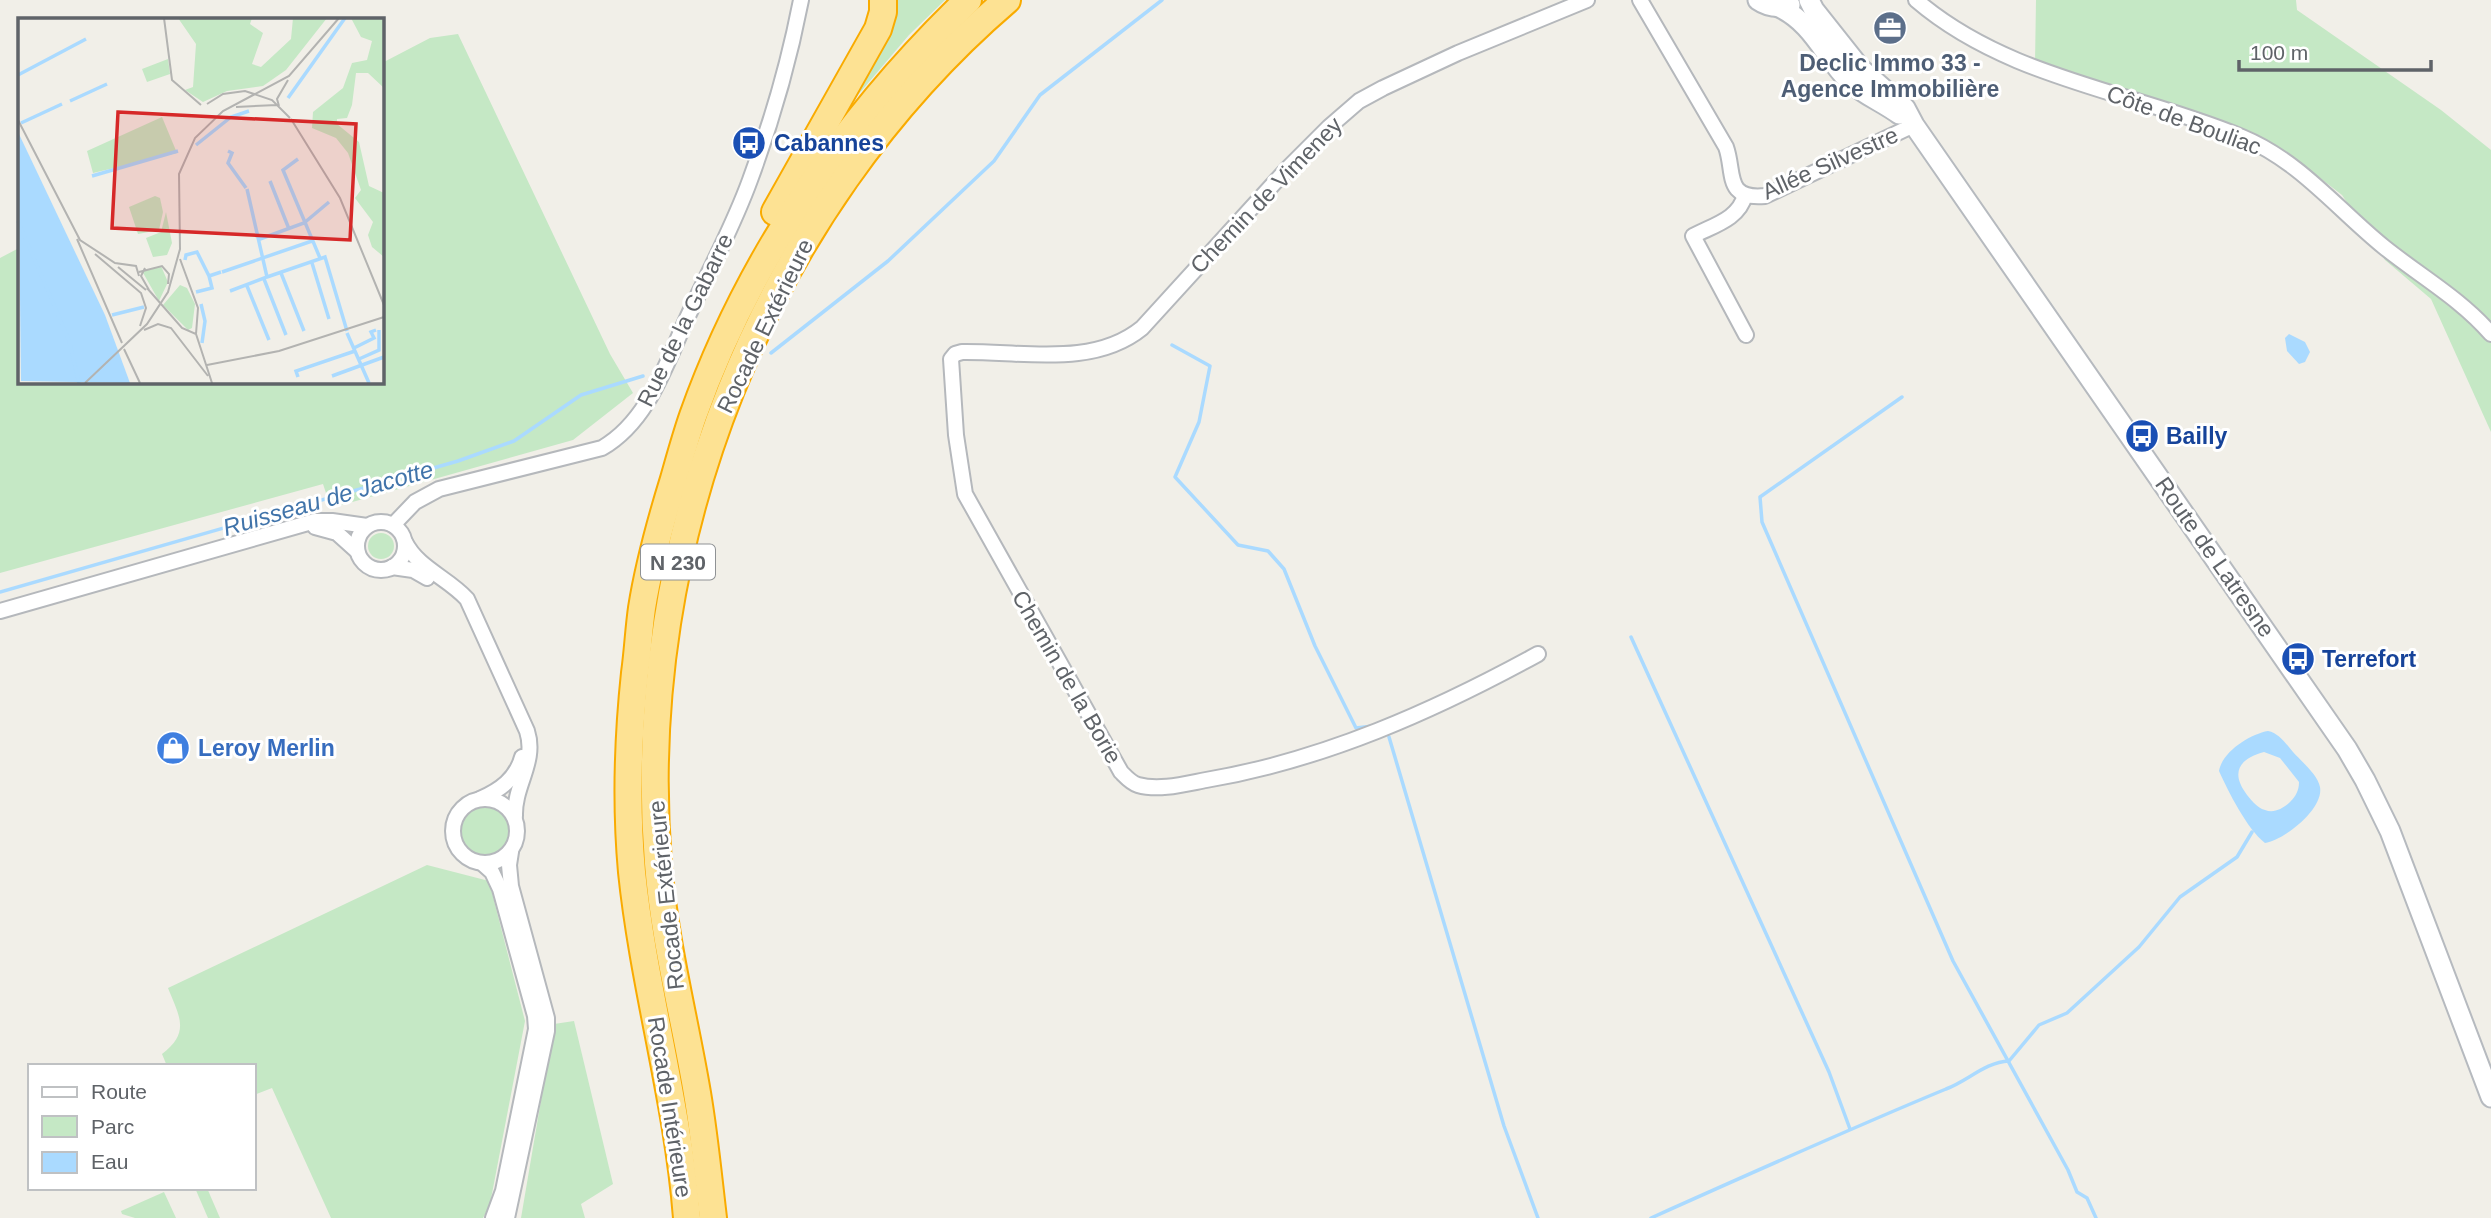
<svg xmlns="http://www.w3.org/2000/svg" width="2491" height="1218" viewBox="0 0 2491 1218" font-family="Arial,sans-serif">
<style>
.green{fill:#c5e8c5}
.water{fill:#aadaff;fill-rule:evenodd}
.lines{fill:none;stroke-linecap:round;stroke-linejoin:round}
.stream{stroke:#aadaff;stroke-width:3.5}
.street-casing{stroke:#b5b8bc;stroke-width:18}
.secondary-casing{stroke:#b6babf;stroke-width:23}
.highway-casing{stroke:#f9ab00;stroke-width:30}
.street{stroke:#fff;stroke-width:14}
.secondary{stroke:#fff;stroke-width:19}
.highway{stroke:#fde293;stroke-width:26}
.labels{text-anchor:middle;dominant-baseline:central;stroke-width:6;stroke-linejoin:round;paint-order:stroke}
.shield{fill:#fff;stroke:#8f9295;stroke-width:2}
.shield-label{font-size:21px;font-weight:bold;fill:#5f6368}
.service-label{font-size:23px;font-weight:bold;fill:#4e5e75;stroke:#fff}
.street-label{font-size:23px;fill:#5f6368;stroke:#fff}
.transit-label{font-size:23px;font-weight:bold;fill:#164399;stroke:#fff;text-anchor:start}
.shop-label{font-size:23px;font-weight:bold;fill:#366cbe;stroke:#fff;text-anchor:start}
.water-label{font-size:24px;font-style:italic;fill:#4174aa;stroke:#fff}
.inset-river{fill:none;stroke:#aadaff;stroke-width:3.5}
.inset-road{fill:none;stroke:#b3b3b1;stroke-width:2}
.view{fill:#d62828;fill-opacity:0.15;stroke:#d62828;stroke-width:3.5}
.inset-edge{fill:none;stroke:#5f6368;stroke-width:3.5}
</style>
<rect width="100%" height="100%" fill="#f1efe8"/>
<g class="green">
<path d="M 889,0 L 945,0 L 909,35 L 840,116 Z"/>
<path d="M 2036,0 L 2296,0 L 2297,10 L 2441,110 L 2491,150 L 2491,432 L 2431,299 L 2385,260 L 2342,195 L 2289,154 L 2270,144 L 2035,63 Z"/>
<path d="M 458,34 L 610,354 L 633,393 L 573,440 L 331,508 L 323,484 L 0,573 L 0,258 L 19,248 L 19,382 L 382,382 L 382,63 L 430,38 Z"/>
<circle cx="381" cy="546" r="13"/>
<circle cx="486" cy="831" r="25"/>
<path d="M 427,865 L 489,881 L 525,1021 L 490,1204 L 483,1218 L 331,1218 L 272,1088 L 254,1095 L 254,1066 L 167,1066 L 162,1054 C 191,1032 179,1016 168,988 Z"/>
<path d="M 574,1021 L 613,1184 L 581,1204 L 585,1218 L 521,1218 L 554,1024 Z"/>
<path d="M 195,1188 L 207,1188 L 220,1218 L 208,1218 Z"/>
<path d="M 164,1192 L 176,1218 L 135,1218 L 122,1214 L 121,1211 Z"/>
</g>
<g class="water">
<path d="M 2289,334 L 2305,342 L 2310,352 L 2305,362 L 2299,364 L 2287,351 L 2285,338 Z"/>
<path d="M 2268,731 C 2279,733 2286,744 2293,752 C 2301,761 2318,775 2320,787 C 2324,809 2284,840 2265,843 C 2247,829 2228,791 2219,771 C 2222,752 2250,734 2268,731 ZM 2264,752 L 2280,758 L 2299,782 C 2299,790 2296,796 2290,802 C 2284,808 2274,814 2265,810 C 2257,808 2249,798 2245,792 C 2230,770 2242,758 2264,752 Z"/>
</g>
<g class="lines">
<g class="stream">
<path d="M 1172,345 L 1210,366 L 1199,422 L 1175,477 L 1238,545 L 1268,551 L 1284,569 L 1315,646 L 1356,728 L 1373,726"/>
<path d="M 771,353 L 888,261 L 994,161 L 1040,95 L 1162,0"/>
<path d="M 1902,397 L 1760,497 L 1762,522 L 1953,961 L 2068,1170 L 2077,1192 L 2087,1198 L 2096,1218"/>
<path d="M 0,592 L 458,461 L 514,441 L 581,395 L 643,376"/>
<path d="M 1631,637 L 1829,1072 L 1850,1129"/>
<path d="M 1389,737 L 1504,1126 L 1538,1218"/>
<path d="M 1651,1218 C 1749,1174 1847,1130 1946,1089 C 1968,1081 1985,1062 2009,1061 L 2039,1025 L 2067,1013 L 2139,947 L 2180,897 L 2237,857 L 2252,832"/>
</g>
<g class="street-casing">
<g id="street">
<path d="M 1640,0 L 1726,147 C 1735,172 1724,200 1765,196 L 1914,125"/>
<path d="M 1916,0 C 2008,79 2132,91 2242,137 C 2300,161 2337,209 2384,247 C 2420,276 2461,299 2491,334"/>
<path d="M 1745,195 C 1739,219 1714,225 1693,236 L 1746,335"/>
<circle cx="381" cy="546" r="24"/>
<path d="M 393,525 L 415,502 L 439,489 L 602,448 C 649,421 666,363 688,316 C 709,271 733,227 750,180 C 772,121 789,62 801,0"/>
<path d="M 315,527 L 337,533 L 357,551"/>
<path d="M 405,542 C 418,568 448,578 467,599 L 527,731 C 537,762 514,785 515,816"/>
<path d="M 392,567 L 413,570 L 427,578"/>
<path d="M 0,611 L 315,521 L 332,521 L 367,526"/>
<path d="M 1538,654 C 1434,711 1324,760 1206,780 C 1185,784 1159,791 1138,785 C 1131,783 1126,777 1121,772 L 965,494 L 956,435 L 951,359 L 955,354 L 962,352 C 1021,351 1093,368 1142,328 L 1287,169 L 1329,127 L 1359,101 L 1383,88 L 1458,53 L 1587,0"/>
<circle cx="485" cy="831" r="32"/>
<path d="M 480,799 C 500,790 516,779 522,757"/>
<path d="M 483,864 L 492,872 L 500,889 L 535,1016 L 536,1029 L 503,1191 L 493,1218"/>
<path d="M 507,1218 L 547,1031 L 547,1018 L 511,886 L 509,865 L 511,852"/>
</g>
</g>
<g class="secondary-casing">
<g id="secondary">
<path d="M 1758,0 C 1768,7 1778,8 1790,5"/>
<path d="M 1809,0 L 1814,10 L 1860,68 L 1905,108 L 1914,125 L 2347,749 L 2365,780 L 2390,831 L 2491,1097"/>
<path d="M 1779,7 C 1813,23 1824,56 1849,81 C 1864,95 1883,102 1899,114"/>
</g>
</g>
<g class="highway-casing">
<g id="highway">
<path d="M 775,212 L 878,29 L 883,12 L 883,0"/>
<path d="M 687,1218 C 678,1101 644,988 632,872 C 626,806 628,739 635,673 C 638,652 639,629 642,608 C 649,564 661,521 674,479 C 680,458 686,436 693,416 C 749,258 848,115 968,0"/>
<path d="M 713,1218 C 708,1176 704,1134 697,1093 C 684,1016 664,941 658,863 C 632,543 762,210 1007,0"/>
</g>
</g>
<use href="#street" class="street"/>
<use href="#secondary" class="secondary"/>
<use href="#highway" class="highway"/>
</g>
<defs>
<g id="office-disc" transform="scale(1.75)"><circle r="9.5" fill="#5c6f8a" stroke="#fff"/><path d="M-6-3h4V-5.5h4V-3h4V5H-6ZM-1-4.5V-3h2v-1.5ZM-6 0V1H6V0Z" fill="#fff"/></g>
<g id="bus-disc" transform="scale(1.75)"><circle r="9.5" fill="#1a4fb4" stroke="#fff"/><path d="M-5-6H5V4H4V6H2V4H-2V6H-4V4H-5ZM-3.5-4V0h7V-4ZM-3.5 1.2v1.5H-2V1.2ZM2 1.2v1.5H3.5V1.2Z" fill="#fff"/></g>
<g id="shop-disc" transform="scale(1.75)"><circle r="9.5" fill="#3f7fe0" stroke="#fff"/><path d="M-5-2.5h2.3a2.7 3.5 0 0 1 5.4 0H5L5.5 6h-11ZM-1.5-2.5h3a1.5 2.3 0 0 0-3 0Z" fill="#fff"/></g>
</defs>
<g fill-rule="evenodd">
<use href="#office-disc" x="1890" y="28"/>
<use href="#bus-disc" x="749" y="143"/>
<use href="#bus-disc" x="2142" y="436"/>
<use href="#bus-disc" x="2298" y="659"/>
<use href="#shop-disc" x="173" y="748"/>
</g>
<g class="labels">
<rect class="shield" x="641" y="544.5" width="74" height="35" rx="5"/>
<g class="shield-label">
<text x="678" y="562">N 230</text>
</g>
<g class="service-label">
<text x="1890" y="63">Declic Immo 33 -<tspan x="1890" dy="26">Agence Immobilière</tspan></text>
</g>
<g class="street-label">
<text transform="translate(2184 120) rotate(20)">Côte de Bouliac</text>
<text transform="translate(1830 163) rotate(-24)">Allée Silvestre</text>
<text transform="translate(1266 195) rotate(-46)">Chemin de Vimeney</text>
<text transform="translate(685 320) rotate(-64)">Rue de la Gabarre</text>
<text transform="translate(765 326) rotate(-64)">Rocade Extérieure</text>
<text transform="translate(2215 557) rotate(55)">Route de Latresne</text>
<text transform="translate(1067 677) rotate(60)">Chemin de la Borie</text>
<text transform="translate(666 895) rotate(-96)">Rocade Extérieure</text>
<text transform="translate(670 1107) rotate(81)">Rocade Intérieure</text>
</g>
<g class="transit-label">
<text x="774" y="143">Cabannes</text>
<text x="2166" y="436">Bailly</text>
<text x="2322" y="659">Terrefort</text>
</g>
<g class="shop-label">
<text x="198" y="748">Leroy Merlin</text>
</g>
<g class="water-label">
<text transform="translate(328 498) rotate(-16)">Ruisseau de Jacotte</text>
</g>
</g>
<g transform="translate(18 18)">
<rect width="366" height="366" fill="#f1efe8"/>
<path d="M 160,0 L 234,0 L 232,6 L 245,15 L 234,46 L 243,49 L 273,21 L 275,0 L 309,0 L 268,52 L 245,68 L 209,73 L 185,84 L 167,72 L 175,69 L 178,26 ZM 333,0 L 366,0 L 366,70 L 350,55 L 338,55 L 334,87 L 329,100 L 319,101 L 319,106 L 341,124 L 351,168 L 366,175 L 366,239 L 354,229 L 350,217 L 355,204 L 337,180 L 343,172 L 330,135 L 318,120 L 294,110 L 295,94 L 325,70 L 334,45 L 349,42 L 354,23 L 343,19 ZM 150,41 L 152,56 L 129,64 L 124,51 ZM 144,99 L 159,135 L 75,155 L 69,133 ZM 137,178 L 142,180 L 145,194 L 141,212 L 120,216 L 111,189 ZM 148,194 L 154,225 L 149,237 L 135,239 L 128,220 L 143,214 ZM 143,248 L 150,264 L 141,283 L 124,253 ZM 162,267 L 169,270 L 177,286 L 174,310 L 170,312 L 145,287 Z" fill="#c5e8c5"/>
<path d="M 0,114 L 87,297 L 112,365 L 3,363 Z" fill="#aadaff"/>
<path class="inset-river" d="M 0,57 L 68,21M 270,80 L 327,0M 52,83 L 89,66M 3,105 L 44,86M 178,127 L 213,99 L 231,93M 210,133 L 214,135 L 210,145 L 228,170M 280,141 L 265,152 L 302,240M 74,158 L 160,133M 252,163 L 271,211M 0,203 L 51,322 L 61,365M 242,221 L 286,205 L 311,184M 167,242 L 168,237 L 179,234 L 191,258M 294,245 L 311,301M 204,254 L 294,223M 263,255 L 286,313M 249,259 L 307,239 L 329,313M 246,261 L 268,317M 229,268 L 251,322M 212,273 L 249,259 L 229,171M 178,274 L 194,270 L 191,258 L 203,254M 183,286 L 187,303 L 184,325M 94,297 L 126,289M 329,315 L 351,365M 336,330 L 356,320 L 353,314 L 358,312M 341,341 L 361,332 L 361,312M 314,358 L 366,339M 280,359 L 278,353 L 337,333"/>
<path class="inset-road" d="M 146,0 L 154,62 L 183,87M 189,86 L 205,76 L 227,73 L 254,82 L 272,100M 261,88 L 259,81 L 270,62M 218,89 L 259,87M 273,101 L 322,180 L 366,287M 0,102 L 62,222 L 97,245 L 118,248 L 121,258M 59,221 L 104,325M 77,236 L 123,275 L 128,290 L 122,308M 162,241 L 180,290 L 178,316M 100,249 L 128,272M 127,250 L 123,258 L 131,272M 121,254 L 144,248 L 151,256 L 150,266M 129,270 L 164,310 L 178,316 L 194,365M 126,312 L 140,306 L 153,310 L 190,358M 106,331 L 122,365M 189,347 L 261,333 L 366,299M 67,365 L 129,306 L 150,274 L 162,231 L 161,156 L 177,120 L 205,93 L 271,58 L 321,0"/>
<path class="view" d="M 100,94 L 338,106 L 332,222 L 94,210 Z"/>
<rect width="366" height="366" class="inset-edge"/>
</g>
<rect x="28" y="1064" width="228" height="126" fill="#ffffff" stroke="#bfc1c3" stroke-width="2"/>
<rect x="42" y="1087" width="35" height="10" fill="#ffffff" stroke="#bfc1c3" stroke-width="2"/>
<text x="91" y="1099" font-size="21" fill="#5f6368">Route</text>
<rect x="42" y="1116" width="35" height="21" fill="#c5e8c5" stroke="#bfc1c3" stroke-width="2"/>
<text x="91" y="1134" font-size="21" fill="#5f6368">Parc</text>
<rect x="42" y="1152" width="35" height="21" fill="#aadaff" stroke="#bfc1c3" stroke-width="2"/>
<text x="91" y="1169" font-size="21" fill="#5f6368">Eau</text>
<path d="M2239 60v10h192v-10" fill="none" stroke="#5f6368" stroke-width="3.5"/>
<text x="2250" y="60" font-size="21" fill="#5f6368" stroke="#ffffff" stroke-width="5" paint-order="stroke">100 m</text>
</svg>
